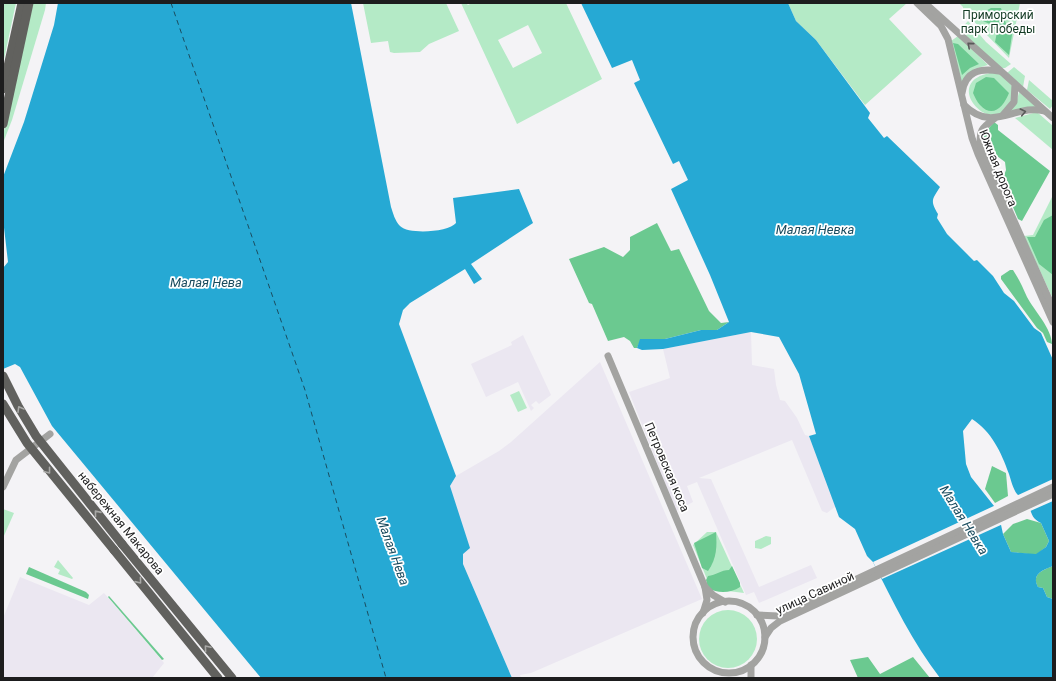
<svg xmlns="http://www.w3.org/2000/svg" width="1056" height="681" viewBox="0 0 1056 681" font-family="Roboto,sans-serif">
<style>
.built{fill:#ebe7f1}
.green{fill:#b4eac6;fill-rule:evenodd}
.forest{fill:#6bc990}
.water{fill:#26a9d4;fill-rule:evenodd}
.pier{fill:#f4f3f6}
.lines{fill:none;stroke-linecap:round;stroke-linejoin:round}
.ferry{stroke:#1a4c5f;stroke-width:1;stroke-dasharray:5 4;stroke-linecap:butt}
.minor{stroke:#a3a3a1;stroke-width:7}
.major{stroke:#61615e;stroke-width:9}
.major-bridge{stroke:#61615e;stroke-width:9}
.oneway{stroke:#595959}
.oneway2{stroke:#a8a8a6}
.labels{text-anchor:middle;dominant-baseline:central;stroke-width:3.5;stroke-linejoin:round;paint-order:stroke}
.park-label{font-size:12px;fill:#123a23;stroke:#fff}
.street-label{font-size:12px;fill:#1d1d1e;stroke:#fff}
.water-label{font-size:13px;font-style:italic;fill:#1a4c5f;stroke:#fff}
</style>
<rect width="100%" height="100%" fill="#f4f3f6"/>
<g class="built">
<path d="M 751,332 L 752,365 L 774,369 L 776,385 L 780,400 L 785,401 L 797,418 L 805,435 L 809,436 L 836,506 L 827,513 L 822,511 L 792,440 L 699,478 L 711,479 L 759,587 L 811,565 L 817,578 L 759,603 L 754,592 L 746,595 L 697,482 L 687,486 L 693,502 L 676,511 L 629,392 L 670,378 L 663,349 Z"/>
<path d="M 523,335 L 551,395 L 539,404 L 536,401 L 531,405 L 534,408 L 531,411 L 518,382 L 486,397 L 471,364 L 512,345 L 511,342 Z"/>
<path d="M 600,362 L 702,599 L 531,673 L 520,675 L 521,678 L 512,678 L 463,564 L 463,554 L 450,486 L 456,476 L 499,451 L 511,442 Z"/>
<path d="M 20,577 L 89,605 L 104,593 L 164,663 L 152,678 L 3,678 L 3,618 Z"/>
</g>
<g class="green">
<path d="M 3,3 L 16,3 L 3,64 Z"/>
<path d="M 33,3 L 46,3 L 45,10 L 12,120 L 3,143 L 3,135 Z"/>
<path d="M 363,3 L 446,3 L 459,31 L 429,44 L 420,52 L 394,53 L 390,52 L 388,41 L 371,43 Z"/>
<path d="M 461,3 L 466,3 L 468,5 L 472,3 L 566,3 L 602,79 L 517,124 ZM 528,25 L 542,53 L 513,68 L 498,40 Z"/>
<path d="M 788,3 L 907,3 L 889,19 L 922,54 L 865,105 L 816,40 L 796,21 Z"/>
<path d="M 959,3 L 1020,3 L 1009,58 L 963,10 L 963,7 Z"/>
<path d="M 968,21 L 986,42 L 1011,64 L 1005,68 L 1001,68 L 960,30 Z"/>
<path d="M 958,36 L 988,65 L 974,69 L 961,83 L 951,41 Z"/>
<path d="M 1014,67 L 1025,76 L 1023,87 L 1007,73 Z"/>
<path d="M 998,72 C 1009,82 1017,85 1011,101 C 995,144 933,77 998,72 Z"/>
<path d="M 1029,80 L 1053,101 L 1053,105 L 1050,109 L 1027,90 Z"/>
<path d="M 1019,92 L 1037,107 L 1009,112 L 1016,104 Z"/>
<path d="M 1037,112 L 1053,126 L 1053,150 L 1015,118 Z"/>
<path d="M 1053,195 L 1053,299 L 1024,236 L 1033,235 Z"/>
<path d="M 519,391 L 527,408 L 518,412 L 510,395 Z"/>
<path d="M 3,509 L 14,513 L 3,538 Z"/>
<path d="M 707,532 L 716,532 L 744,593 L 720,590 L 709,584 L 693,545 Z"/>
<path d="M 766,536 L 771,537 L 771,544 L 761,549 L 755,548 L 755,541 Z"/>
<path d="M 58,560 L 73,578 L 72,579 L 58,574 L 60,570 L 54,567 Z"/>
<circle cx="728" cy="639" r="29"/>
</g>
<g class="forest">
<path d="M 991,8 L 1001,8 L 1007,27 L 1013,28 L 1009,55 L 995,42 L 997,32 L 992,25 L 983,21 L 982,13 Z"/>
<path d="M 953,43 L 958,44 L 979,64 L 970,68 L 962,75 Z"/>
<path d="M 986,77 L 994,78 L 1009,93 C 1004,106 993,119 980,105 C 977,102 975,97 973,93 L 976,83 Z"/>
<path d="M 994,122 L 998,125 L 998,130 L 1050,171 L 1022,221 L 1018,219 L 1002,181 L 1006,170 L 1005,162 C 993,152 986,151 983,135 Z"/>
<path d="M 1053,215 L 1053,275 L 1039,264 L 1027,237 L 1035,237 L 1044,220 Z"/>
<path d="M 657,223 L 671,251 L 679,249 L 709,311 L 721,323 L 729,322 L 717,330 L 701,330 L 665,339 L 641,339 L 637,348 L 634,348 L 630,341 L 624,337 L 608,341 L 592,304 L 589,303 L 569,259 L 604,247 L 623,257 L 630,250 L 630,237 Z"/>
<path d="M 1010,270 L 1013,270 C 1019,279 1023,288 1027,297 C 1034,310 1052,329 1052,344 L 1047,342 L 1043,333 L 1037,328 L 1001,279 L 1001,276 Z"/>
<path d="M 992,466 L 1006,473 L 1008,496 L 995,503 L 985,489 Z"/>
<path d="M 1027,519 L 1041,523 L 1049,541 L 1046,547 L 1036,555 L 1011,552 L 1003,534 L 1013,524 Z"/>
<path d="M 716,532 C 717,546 717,558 708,571 L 702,568 L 694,543 Z"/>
<path d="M 732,566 L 740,583 L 740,587 C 731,593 718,594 708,588 L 706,580 L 708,576 C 716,575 721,570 729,570 Z"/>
<path d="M 1053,566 L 1053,599 L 1047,597 L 1043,588 L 1038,587 C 1031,574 1043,570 1053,566 Z"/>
<path d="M 29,567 L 86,592 L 89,595 L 88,599 L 26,574 Z"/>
<path d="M 109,596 L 164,659 L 162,660 L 108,597 Z"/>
<path d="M 868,657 L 880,674 L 913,657 L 930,678 L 858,678 L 850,660 Z"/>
</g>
<g class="water">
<path d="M 58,3 L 351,3 L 391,207 C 393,213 395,221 400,226 C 409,235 449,232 456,223 L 453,198 L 519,189 L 533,223 L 471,264 L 482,279 L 474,284 L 465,269 L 410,303 L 403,310 L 399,324 L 456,476 L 450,486 L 470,548 L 463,554 L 463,564 L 512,678 L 261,678 L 52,426 L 20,367 L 15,364 L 3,369 L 3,268 L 8,262 L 3,219 L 3,177 L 24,122 L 54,25 Z"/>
<path d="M 581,3 L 788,3 L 796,21 L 816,40 L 870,113 L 868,118 L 884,138 L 887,136 L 940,187 C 932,200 930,200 938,214 L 937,218 L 947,234 L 974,261 L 977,260 L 993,276 L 1004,293 L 1014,301 L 1034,328 L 1041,333 L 1053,360 L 1053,566 C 1043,570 1031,574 1038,587 L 1043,588 L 1047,597 L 1053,599 L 1053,678 L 940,678 C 913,643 893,602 873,562 L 867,556 L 855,529 L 839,517 L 809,436 L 816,434 L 799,374 L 779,337 L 751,332 L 663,349 L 642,350 L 637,348 L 640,339 L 665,339 L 701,330 L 717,330 L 729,322 L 710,275 L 671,189 L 688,180 L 679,161 L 673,164 L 634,83 L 640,80 L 632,60 L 612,68 ZM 972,419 C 992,432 1001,452 1009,474 C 1011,480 1013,489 1017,494 C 1020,498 1026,499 1028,504 C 1032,513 1031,518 1041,523 L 1049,541 L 1046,547 L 1036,554 L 1011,552 L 1003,534 L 998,511 L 971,477 L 966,464 L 963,431 Z"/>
</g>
<g class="pier">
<path d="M 1053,479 L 1053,501 L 1028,512 L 1026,504 L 1016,496 Z"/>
<path d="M 996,505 L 1000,511 L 1003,524 L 882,579 L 873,562 Z"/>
</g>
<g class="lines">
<path class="ferry" d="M 171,3 L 305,390 L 386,678"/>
<g class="minor">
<path d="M 917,3 L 941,26 L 948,39 L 972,138 L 978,154 L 1053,322"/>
<path d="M 925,3 L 1053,118"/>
<path d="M 962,93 C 965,71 980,68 999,71"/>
<path d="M 964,105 C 993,134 1016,103 1044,111"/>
<path d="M 1003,115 L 1014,102 L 1015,85"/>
<path d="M 995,118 C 982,128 978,131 981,147 L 1053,308"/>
<path d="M 608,356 L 705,587 L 707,600 L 703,613"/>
<path d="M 3,487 L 16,460 L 50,434"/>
<path d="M 705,587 L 713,595 L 725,602"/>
<circle cx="729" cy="637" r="36"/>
<path d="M 757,615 L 778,616 L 1053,487"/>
<path d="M 765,637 L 771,628 L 780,621 L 1053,494"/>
<path d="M 751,678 L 751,665"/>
</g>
<g class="major">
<path d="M 3,89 L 22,3"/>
<path d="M 3,124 L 29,3"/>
<path d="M 122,544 L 232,678"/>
<path d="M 114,550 L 218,678"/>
</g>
<g class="major-bridge">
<path d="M 3,376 L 18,406 L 36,436 L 122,544"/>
<path d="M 3,404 L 27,443 L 114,550"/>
</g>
</g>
<defs><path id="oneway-chevron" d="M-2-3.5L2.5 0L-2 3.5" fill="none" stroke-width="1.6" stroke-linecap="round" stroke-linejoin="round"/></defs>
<g class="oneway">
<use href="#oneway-chevron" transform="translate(970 45) rotate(-139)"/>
<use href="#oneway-chevron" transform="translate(1023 112) rotate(-12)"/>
</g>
<g class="oneway2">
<use href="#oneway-chevron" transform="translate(20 409) rotate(-120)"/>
<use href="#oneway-chevron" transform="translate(48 471) rotate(52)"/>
<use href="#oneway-chevron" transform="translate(97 513) rotate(-129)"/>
<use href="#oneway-chevron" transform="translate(139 581) rotate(51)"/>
<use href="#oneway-chevron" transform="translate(207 648) rotate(-130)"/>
</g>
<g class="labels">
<g class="park-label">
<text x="998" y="15">Приморский<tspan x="998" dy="14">парк Победы</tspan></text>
</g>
<g class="street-label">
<text transform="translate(998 168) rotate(68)">Южная дорога</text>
<text transform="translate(667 467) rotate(67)">Петровская коса</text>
<text transform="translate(121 523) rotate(51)">набережная Макарова</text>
<text transform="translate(815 593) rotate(-25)">улица Савиной</text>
</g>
<g class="water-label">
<text x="815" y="229">Малая Невка</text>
<text x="206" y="282">Малая Нева</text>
<text transform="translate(964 520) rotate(58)">Малая Невка</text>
<text transform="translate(393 551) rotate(70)">Малая Нева</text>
</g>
</g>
<rect width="1056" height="681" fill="none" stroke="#1d1d1e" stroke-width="8"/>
</svg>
